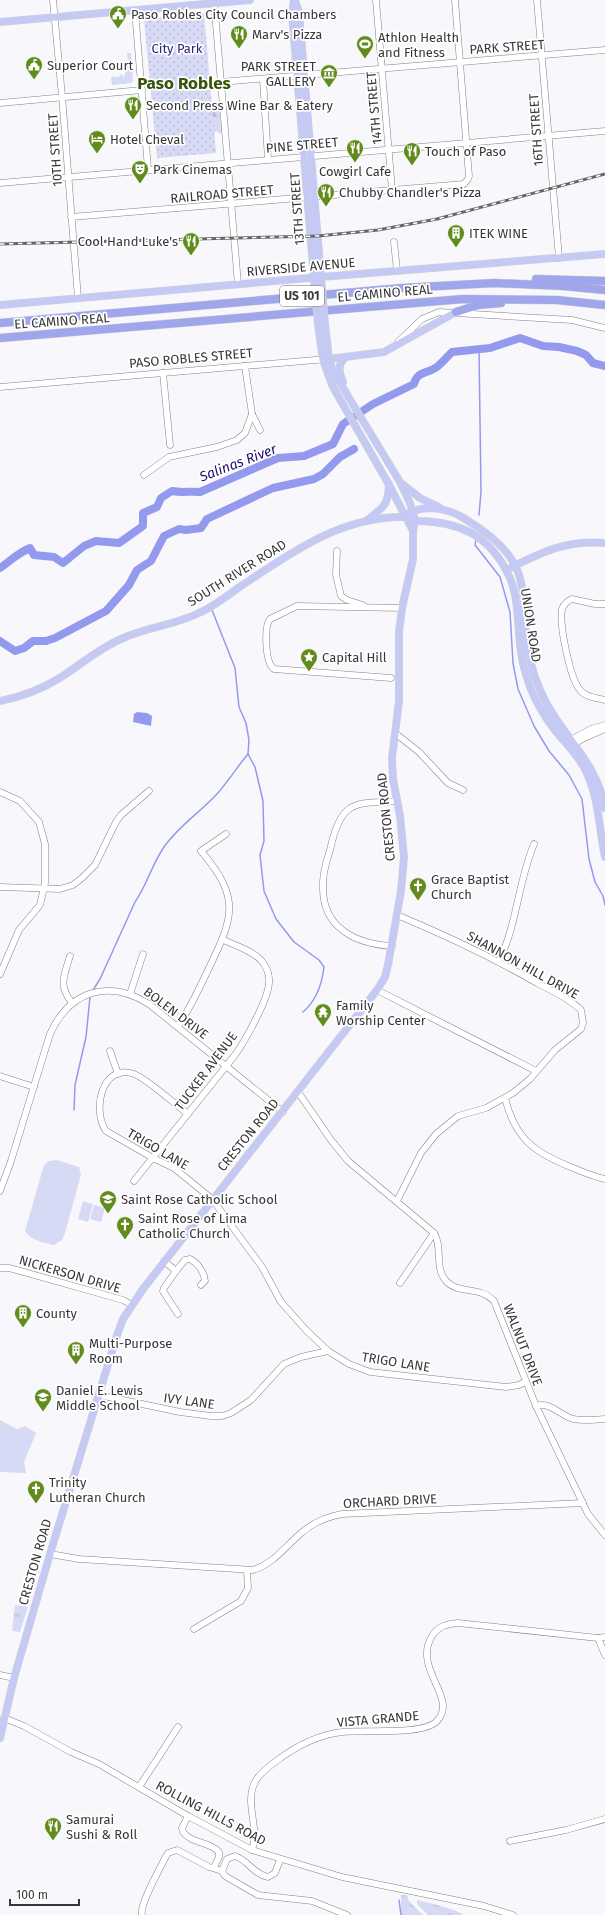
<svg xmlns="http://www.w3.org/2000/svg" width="605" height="1915" viewBox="0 0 605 1915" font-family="'Fira Sans',sans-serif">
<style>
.grass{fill:url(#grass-tufts)}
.forest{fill:url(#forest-firs)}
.park{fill:url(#park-dots)}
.pitch{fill:#d6daf4}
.water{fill:#939aed}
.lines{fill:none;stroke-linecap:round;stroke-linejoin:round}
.stream{stroke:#939aed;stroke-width:1.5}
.river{stroke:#939aed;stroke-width:8}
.minor-casing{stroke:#818285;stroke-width:7}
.major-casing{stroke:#d3d3d3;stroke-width:8}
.highway-casing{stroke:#d3d3d3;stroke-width:9}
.minor{stroke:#fff;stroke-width:6}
.major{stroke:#c5caf4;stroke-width:7}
.highway{stroke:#9fa6ec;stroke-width:8}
.rail-casing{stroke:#666667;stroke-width:3}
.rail{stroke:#fff;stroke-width:1.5;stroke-dasharray:4.5;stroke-linecap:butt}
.major-bridge-casing{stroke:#d3d3d3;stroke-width:8;stroke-linecap:butt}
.major-bridge{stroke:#c5caf4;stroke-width:7}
.labels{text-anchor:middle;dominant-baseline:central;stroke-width:3.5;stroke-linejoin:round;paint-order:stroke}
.shield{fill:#fff;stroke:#737374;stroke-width:1}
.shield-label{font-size:12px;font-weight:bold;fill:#373738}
.poi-label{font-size:13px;fill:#373738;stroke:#fff;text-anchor:start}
.street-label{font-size:13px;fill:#373738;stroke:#fff}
.park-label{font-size:13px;fill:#2e2685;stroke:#fff}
.water-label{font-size:14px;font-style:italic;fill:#210e70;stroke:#fff}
.district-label{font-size:17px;font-weight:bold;fill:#38530c;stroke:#fff}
</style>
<defs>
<pattern id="grass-tufts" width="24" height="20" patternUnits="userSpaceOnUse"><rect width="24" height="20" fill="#d6daf4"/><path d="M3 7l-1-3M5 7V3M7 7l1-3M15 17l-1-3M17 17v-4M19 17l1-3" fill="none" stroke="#b8bcd2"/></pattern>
<pattern id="forest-firs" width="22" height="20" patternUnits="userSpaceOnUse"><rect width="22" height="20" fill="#d6daf4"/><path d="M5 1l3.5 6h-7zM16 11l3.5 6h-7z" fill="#b8bcd2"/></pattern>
<pattern id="park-dots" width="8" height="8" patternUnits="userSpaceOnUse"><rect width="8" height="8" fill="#d6daf4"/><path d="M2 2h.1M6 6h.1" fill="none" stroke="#b8bcd2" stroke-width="1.8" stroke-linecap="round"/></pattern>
</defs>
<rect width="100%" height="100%" fill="#f8f8fc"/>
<g class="grass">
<path d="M 127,53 L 131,53 L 133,81 L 131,83 L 112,85 L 111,78 L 114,76 L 115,78 L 117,76 L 118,78 L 121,74 L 124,77 L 128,62 Z"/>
<path d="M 15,1605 L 28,1607 L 20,1632 L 12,1631 Z"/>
<path d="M 401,1895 L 407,1895 L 409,1901 L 423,1915 L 401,1915 Z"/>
<path d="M 417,1900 C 425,1902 460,1910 463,1915 L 428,1915 L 417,1904 Z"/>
</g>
<path class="forest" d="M 217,107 L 221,108 L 220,121 L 225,128 L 220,134 L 216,131 L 213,133 L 208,111 L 213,110 Z"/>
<path class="park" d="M 204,13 L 216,153 L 157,158 L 144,19 Z"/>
<g class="pitch">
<path d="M 57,1160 L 79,1167 L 81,1175 L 65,1233 L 62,1240 L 54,1245 C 43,1242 31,1241 25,1231 L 44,1165 L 49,1161 Z"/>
<path d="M 83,1201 L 93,1204 L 88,1222 L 78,1219 Z"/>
<path d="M 94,1205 L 105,1208 L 101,1222 L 90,1219 Z"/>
<path d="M 0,1420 L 17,1429 L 25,1426 L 36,1433 L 24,1462 L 26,1473 L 0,1472 Z"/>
</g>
<path class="water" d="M 137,712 L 147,713 L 152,716 L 151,726 L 133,722 L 134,714 Z"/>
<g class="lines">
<g class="stream">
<path d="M 479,515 L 481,492 L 479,349"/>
<path d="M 476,539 L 475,545 L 500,577 L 510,612 L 513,663 L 518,689 L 534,726 L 549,751 L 569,775 L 582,799 L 589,859 L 595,882 L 603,896 L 605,905"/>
<path d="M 212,610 L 235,668 L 239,707 L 246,723 L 249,740 L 248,754 L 255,767 L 263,801 L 264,841 L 260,855 L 264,891 L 276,919 L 294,942 L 319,960 L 324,967 C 322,984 317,1000 303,1012"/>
<path d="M 92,992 L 100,979 L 135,902 C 147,885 152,864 164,847 C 178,827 199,813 216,795 C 228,782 237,767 248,754"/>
<path d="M 74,1110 L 75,1085 L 86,1037 L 90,997"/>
<path d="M 399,1900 L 401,1915"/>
</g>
<g class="river">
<path d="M 0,568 C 12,560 16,554 30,548 L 34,555 L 54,557 L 63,563 L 84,546 L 96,541 L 119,543 L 143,526 L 143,513 L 157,507 L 161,498 L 172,491 C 182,493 190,491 200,492 L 278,458 L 304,456 L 333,444 L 343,424 L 373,404 L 414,384 C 417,370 429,374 438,366 C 443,362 447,357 452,352 L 490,348 L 520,338 L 543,346 L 559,347 L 577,351 L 586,355 L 593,363 L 605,366"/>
<path d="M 0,641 L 15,651 L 24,648 L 33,641 L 46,641 L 55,638 L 106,611 L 129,585 L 137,570 L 151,561 L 164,536 L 179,529 L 186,530 L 201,528 L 207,519 L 273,488 L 314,479 L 323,474 L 340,457 L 354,449"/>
</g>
<g class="minor-casing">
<g id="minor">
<path d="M 53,0 L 62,96 L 78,298"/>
<path d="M 214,0 L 238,284"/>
<path d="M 376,0 L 392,190"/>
<path d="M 537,0 L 559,258"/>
<path d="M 135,10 L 148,169"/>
<path d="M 263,79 L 268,159"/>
<path d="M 220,82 L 605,50"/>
<path d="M 0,103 L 142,90"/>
<path d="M 0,183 L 605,131"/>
<path d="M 71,217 L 464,184 L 468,179 L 469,176 L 455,0"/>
<path d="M 394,242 L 397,271"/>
<path d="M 398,342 L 422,319 L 439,312 L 572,320 L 605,328"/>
<path d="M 245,366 L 252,414 L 260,430"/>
<path d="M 163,373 L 170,445"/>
<path d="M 0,387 L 327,359"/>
<path d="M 144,475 L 169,457 L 217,447 L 237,440 L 245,433 L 252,414"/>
<path d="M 337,551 L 336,575 L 341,596 L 347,600 L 363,605"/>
<path d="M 605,604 L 595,604 L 572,599 C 567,601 564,604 562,609 C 559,625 570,678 580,690 C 585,697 597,698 605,700"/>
<path d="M 391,678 L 274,669 C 265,663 264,627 270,619 L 297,606 L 402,608"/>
<path d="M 395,733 L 419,752 L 448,783 L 463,790"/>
<path d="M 567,742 L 591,729 L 605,725"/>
<path d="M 571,746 L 584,738 L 605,729"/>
<path d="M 0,792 L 20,801 L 39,822 L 45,844 L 45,883 L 40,905 L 19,930 L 0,974"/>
<path d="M 0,887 L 60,889 L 73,885 L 82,878 L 95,865 L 116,822 L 121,815 L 149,791"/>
<path d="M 392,946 C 357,944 323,929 323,888 C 322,875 326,862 330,850 C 333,836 338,817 349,809 C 361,800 382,803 397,801"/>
<path d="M 70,956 C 64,976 58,985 72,1003"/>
<path d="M 499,961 C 517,925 518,882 534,844"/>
<path d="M 377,990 L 536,1071"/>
<path d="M 130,994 L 143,954"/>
<path d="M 178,1026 C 190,1009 199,989 208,970 C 233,918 242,899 201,851 L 226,834"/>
<path d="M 110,1051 L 118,1074"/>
<path d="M 0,1076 L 34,1087"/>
<path d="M 298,1092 L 331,1140 L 348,1161 L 434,1233 C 443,1247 434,1267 446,1281 C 459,1295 479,1285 494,1301 L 536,1406 L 588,1514 L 605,1535"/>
<path d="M 505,1098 C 515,1139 535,1153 573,1168 C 583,1172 594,1177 605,1179"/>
<path d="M 188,1114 C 176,1105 146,1078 134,1074 C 101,1063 92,1111 106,1131 L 153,1158 L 174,1168 L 212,1199 L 262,1267 L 281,1302 L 306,1330 L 328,1351 L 349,1364 L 370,1372 L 506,1387 L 519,1385 L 525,1382"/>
<path d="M 134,1181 L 235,1055 C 245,1041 268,1000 269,983 C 270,974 266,966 261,960 C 251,950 235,945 223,940"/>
<path d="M 0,1191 L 11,1161 L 50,1034 C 70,990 109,979 149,1004 L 283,1112"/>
<path d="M 397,1201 L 421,1153 L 436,1134 L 458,1116 L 486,1108 L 513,1093 L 530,1079 L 555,1050 L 581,1029 L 583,1023 L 581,1010 C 569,998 552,991 537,983 C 492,957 445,935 397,915"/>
<path d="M 164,1261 L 176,1271 L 164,1288 L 163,1291 L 178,1314"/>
<path d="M 0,1268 L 9,1268 L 24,1272 L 123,1300 L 132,1305"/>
<path d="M 176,1271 L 185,1260 L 190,1259 C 198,1263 204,1272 205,1281 L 201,1285"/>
<path d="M 400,1283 L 434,1233"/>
<path d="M 99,1395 L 180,1412 L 211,1416 L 222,1416 L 231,1413 L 251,1400 L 284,1364 L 301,1357 L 328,1351"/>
<path d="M 536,1406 C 549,1401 560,1415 573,1419 C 584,1421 595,1420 605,1419"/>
<path d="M 50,1554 L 79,1559 L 253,1570 C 273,1564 284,1548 300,1534 C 311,1524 326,1517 342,1514 L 583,1503"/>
<path d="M 194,1629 L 241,1601 L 248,1588 L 247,1571"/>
<path d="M 598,1638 L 605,1655"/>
<path d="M 0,1675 L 14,1678"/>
<path d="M 4,1718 L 24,1726 L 71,1752 L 99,1764 L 188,1816 L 252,1850 L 342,1877 L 484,1906 L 513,1915"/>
<path d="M 139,1787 L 178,1727"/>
<path d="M 188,1816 L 182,1828 L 183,1832 C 192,1844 209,1841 219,1852 L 219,1857 L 214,1867"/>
<path d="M 510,1841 L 566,1830 L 605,1819"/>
<path d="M 252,1850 C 260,1828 244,1803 255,1782 C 259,1773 271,1765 279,1759 C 298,1745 318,1735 342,1732 C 363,1729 423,1736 437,1721 C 459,1698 412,1669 432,1636 C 438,1626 447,1624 458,1623 L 598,1638 L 605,1637"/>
<path d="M 222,1871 L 227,1859 L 235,1856 C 248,1860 253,1874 268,1877 L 275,1873 L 280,1860"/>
<path d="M 142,1915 C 139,1905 160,1869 165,1858 L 168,1853 L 177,1850 L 209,1867 L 222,1871 L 225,1876 L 258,1895 L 312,1901 L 347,1915"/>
</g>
</g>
<g class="major-casing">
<g id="major">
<path d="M 294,0 L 292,14 L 315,290"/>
<path d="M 295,0 L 299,12 L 322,289"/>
<path d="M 0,22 L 250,0"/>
<path d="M 0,305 L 321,277 L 605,254"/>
<path d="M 318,324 L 323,360 L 333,387 L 388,483 L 413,531"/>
<path d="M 329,359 L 384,352 L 456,312"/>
<path d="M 343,382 C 339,372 337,364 346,357"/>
<path d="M 402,484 L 420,498 L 439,507"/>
<path d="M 410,513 C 425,504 448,509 462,517 C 481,529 500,541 512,560 C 526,581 523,610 526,634 C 528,655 532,673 541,692 C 559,734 597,760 605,808"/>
<path d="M 366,521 C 383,507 388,507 389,484"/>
<path d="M 512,567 C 544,551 568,540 605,543"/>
<path d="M 0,701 C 20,697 40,690 58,679 C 79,666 98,649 121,639 C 147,627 176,625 201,612 C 214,606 226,597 238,588 C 288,555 338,517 402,517 C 408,517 413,520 419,521 C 458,522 487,534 506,570 C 519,592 517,619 520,644 C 521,658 525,673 530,687 C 536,702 544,716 554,729 C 565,743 578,755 586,771 C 599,799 599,828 605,857"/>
<path d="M 0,1738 L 14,1678 L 50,1554 L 117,1335 L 123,1319 L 143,1289 L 377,990 L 385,977 L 388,965 L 401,891 L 404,857 L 400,816 L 393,779 L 392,758 L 399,701 L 399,632 L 402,608 L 413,559 L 413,531 L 415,521 L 410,503 L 400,482 L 334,373 L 329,359 L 325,324"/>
</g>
</g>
<g class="highway-casing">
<g id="highway">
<path d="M 536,279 L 605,281"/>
<path d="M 456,312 L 478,305 L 501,303"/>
<path d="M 0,323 L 402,288 L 494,283 L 563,286 L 605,290"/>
<path d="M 0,338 L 463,299 L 557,300 L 605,305"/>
</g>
</g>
<use href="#minor" class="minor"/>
<use href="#major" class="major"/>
<use href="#highway" class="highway"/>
<g class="rail-casing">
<path id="rail" d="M 0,244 L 318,236 L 378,230 L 437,219 L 605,174"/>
</g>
<use href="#rail" class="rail"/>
<g class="major-bridge-casing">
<g id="major-bridge">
<path d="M 322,289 L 325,324"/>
<path d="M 315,290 L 318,324"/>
</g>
</g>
<use href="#major-bridge" class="major-bridge"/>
</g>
<defs>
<g id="civic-pin" transform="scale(0.9)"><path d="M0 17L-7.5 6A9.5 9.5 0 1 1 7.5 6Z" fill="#618c1c" stroke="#fff"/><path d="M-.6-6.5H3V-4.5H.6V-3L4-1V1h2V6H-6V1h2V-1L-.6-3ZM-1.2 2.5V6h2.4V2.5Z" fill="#fff"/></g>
<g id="restaurant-pin" transform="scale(0.9)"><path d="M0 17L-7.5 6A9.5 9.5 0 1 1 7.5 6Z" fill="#618c1c" stroke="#fff"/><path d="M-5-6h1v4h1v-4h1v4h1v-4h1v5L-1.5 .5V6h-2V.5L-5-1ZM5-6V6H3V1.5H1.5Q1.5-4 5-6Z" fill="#fff"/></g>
<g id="stadium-pin" transform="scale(0.9)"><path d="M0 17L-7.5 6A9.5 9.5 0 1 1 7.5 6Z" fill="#618c1c" stroke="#fff"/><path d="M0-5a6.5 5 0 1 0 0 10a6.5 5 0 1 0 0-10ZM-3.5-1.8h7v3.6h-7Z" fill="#fff"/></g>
<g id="museum-pin" transform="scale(0.9)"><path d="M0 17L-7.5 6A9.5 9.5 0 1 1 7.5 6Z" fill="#618c1c" stroke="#fff"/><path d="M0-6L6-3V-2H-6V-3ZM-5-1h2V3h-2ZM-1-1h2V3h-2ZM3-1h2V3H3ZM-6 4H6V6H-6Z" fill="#fff"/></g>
<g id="hotel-pin" transform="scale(0.9)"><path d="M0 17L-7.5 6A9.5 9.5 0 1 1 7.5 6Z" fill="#618c1c" stroke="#fff"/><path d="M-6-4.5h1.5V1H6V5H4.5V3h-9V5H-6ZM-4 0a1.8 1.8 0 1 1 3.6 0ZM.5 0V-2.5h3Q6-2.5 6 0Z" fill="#fff"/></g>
<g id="theatre-pin" transform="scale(0.9)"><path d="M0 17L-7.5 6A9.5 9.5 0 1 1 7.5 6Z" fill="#618c1c" stroke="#fff"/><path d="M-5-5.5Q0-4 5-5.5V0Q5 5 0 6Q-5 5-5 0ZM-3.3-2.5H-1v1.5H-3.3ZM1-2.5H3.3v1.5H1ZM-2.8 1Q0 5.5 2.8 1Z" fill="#fff"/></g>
<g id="building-pin" transform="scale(0.9)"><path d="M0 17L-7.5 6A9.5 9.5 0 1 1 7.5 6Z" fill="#618c1c" stroke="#fff"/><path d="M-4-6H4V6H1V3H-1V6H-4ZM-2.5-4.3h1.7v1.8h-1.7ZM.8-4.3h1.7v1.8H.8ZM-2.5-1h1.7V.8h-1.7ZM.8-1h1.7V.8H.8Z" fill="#fff"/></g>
<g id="sight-pin" transform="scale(0.9)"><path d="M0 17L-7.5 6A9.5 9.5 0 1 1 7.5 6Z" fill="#618c1c" stroke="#fff"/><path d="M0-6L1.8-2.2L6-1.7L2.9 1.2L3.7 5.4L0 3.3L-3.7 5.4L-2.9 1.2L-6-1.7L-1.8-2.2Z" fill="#fff"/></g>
<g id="church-pin" transform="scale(0.9)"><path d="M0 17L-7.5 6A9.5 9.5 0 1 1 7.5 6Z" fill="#618c1c" stroke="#fff"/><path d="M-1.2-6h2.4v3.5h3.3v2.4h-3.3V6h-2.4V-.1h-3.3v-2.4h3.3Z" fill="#fff"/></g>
<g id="temple-pin" transform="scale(0.9)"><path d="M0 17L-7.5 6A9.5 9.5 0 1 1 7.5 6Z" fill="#618c1c" stroke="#fff"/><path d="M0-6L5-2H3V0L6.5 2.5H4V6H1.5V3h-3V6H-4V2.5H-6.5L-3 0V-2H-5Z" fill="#fff"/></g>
<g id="school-pin" transform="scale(0.9)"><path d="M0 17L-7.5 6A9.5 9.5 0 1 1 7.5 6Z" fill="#618c1c" stroke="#fff"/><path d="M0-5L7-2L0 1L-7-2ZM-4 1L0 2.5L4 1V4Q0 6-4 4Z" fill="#fff"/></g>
</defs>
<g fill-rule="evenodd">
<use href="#civic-pin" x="118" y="14"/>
<use href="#restaurant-pin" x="239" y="34"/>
<use href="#stadium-pin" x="365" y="44"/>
<use href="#civic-pin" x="34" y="65"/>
<use href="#museum-pin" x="329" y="73"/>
<use href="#restaurant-pin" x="133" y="105"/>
<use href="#hotel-pin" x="97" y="139"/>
<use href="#restaurant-pin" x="355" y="148"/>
<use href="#restaurant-pin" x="412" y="151"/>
<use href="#theatre-pin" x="140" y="169"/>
<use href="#restaurant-pin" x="326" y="192"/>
<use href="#building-pin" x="456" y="233"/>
<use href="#restaurant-pin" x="191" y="241"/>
<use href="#sight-pin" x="309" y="657"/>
<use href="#church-pin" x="418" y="886"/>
<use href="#temple-pin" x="323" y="1012"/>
<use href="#school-pin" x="108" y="1199"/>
<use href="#church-pin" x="125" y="1225"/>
<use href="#building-pin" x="23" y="1313"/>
<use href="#building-pin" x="76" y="1350"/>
<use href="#school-pin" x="43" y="1397"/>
<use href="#church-pin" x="36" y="1489"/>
<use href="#restaurant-pin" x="53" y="1826"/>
</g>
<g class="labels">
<rect class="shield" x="280" y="286" width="44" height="20" rx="3"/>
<g class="shield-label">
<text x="302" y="296">US 101</text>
</g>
<g class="poi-label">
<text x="131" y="14">Paso Robles City Council Chambers</text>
<text x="252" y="34">Marv's Pizza</text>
<text x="378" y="37">Athlon Health<tspan x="378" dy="15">and Fitness</tspan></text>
<text x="47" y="65">Superior Court</text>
<text x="316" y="66" text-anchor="end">PARK STREET<tspan x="316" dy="15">GALLERY</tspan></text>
<text x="146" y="105">Second Press Wine Bar &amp; Eatery</text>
<text x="110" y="139">Hotel Cheval</text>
<text x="425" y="151">Touch of Paso</text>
<text x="153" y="169">Park Cinemas</text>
<text x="355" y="171" text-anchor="middle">Cowgirl Cafe</text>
<text x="339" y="192">Chubby Chandler's Pizza</text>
<text x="469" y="233">ITEK WINE</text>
<text x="178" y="241" text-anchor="end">Cool Hand Luke's</text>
<text x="322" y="657">Capital Hill</text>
<text x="431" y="879">Grace Baptist<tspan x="431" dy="15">Church</tspan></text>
<text x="336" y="1005">Family<tspan x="336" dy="15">Worship Center</tspan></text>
<text x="121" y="1199">Saint Rose Catholic School</text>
<text x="138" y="1218">Saint Rose of Lima<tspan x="138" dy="15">Catholic Church</tspan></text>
<text x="36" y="1313">County</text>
<text x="89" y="1343">Multi-Purpose<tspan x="89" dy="15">Room</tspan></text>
<text x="56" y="1390">Daniel E. Lewis<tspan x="56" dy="15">Middle School</tspan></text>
<text x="49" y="1482">Trinity<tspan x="49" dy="15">Lutheran Church</tspan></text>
<text x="66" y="1819">Samurai<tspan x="66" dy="15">Sushi &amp; Roll</tspan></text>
</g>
<g class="street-label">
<text transform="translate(507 47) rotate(-4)">PARK STREET</text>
<text transform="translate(374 108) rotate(-95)">14TH STREET</text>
<text transform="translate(536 130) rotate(-94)">16TH STREET</text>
<text transform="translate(302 145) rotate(-5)">PINE STREET</text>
<text transform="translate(55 150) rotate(-94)">10TH STREET</text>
<text transform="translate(222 194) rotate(-5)">RAILROAD STREET</text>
<text transform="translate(297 209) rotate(-94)">13TH STREET</text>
<text transform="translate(301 267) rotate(-5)">RIVERSIDE AVENUE</text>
<text transform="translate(385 293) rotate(-5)">EL CAMINO REAL</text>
<text transform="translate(62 321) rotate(-4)">EL CAMINO REAL</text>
<text transform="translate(191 358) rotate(-5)">PASO ROBLES STREET</text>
<text transform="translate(237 573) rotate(-32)">SOUTH RIVER ROAD</text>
<text transform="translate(531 625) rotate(81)">UNION ROAD</text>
<text transform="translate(386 817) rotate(-96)">CRESTON ROAD</text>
<text transform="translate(523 965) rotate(29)">SHANNON HILL DRIVE</text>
<text transform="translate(176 1013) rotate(37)">BOLEN DRIVE</text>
<text transform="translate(206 1071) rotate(-53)">TUCKER AVENUE</text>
<text transform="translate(248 1135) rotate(-51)">CRESTON ROAD</text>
<text transform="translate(158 1149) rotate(30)">TRIGO LANE</text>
<text transform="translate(70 1274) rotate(16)">NICKERSON DRIVE</text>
<text transform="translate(523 1345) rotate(69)">WALNUT DRIVE</text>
<text transform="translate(396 1362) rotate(9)">TRIGO LANE</text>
<text transform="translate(189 1401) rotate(8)">IVY LANE</text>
<text transform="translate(390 1501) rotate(-3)">ORCHARD DRIVE</text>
<text transform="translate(35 1562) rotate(-74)">CRESTON ROAD</text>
<text transform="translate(378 1719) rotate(-5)">VISTA GRANDE</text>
<text transform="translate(211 1813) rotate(28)">ROLLING HILLS ROAD</text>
</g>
<g class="park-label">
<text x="177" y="48">City Park</text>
</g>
<g class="water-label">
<text transform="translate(238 463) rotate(-21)">Salinas River</text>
</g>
<g class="district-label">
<text x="184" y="83">Paso Robles</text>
</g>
</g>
<path d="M10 1899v6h69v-6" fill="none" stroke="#373738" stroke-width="2"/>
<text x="16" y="1899" font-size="12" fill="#373738" stroke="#ffffff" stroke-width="3" paint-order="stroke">100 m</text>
</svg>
